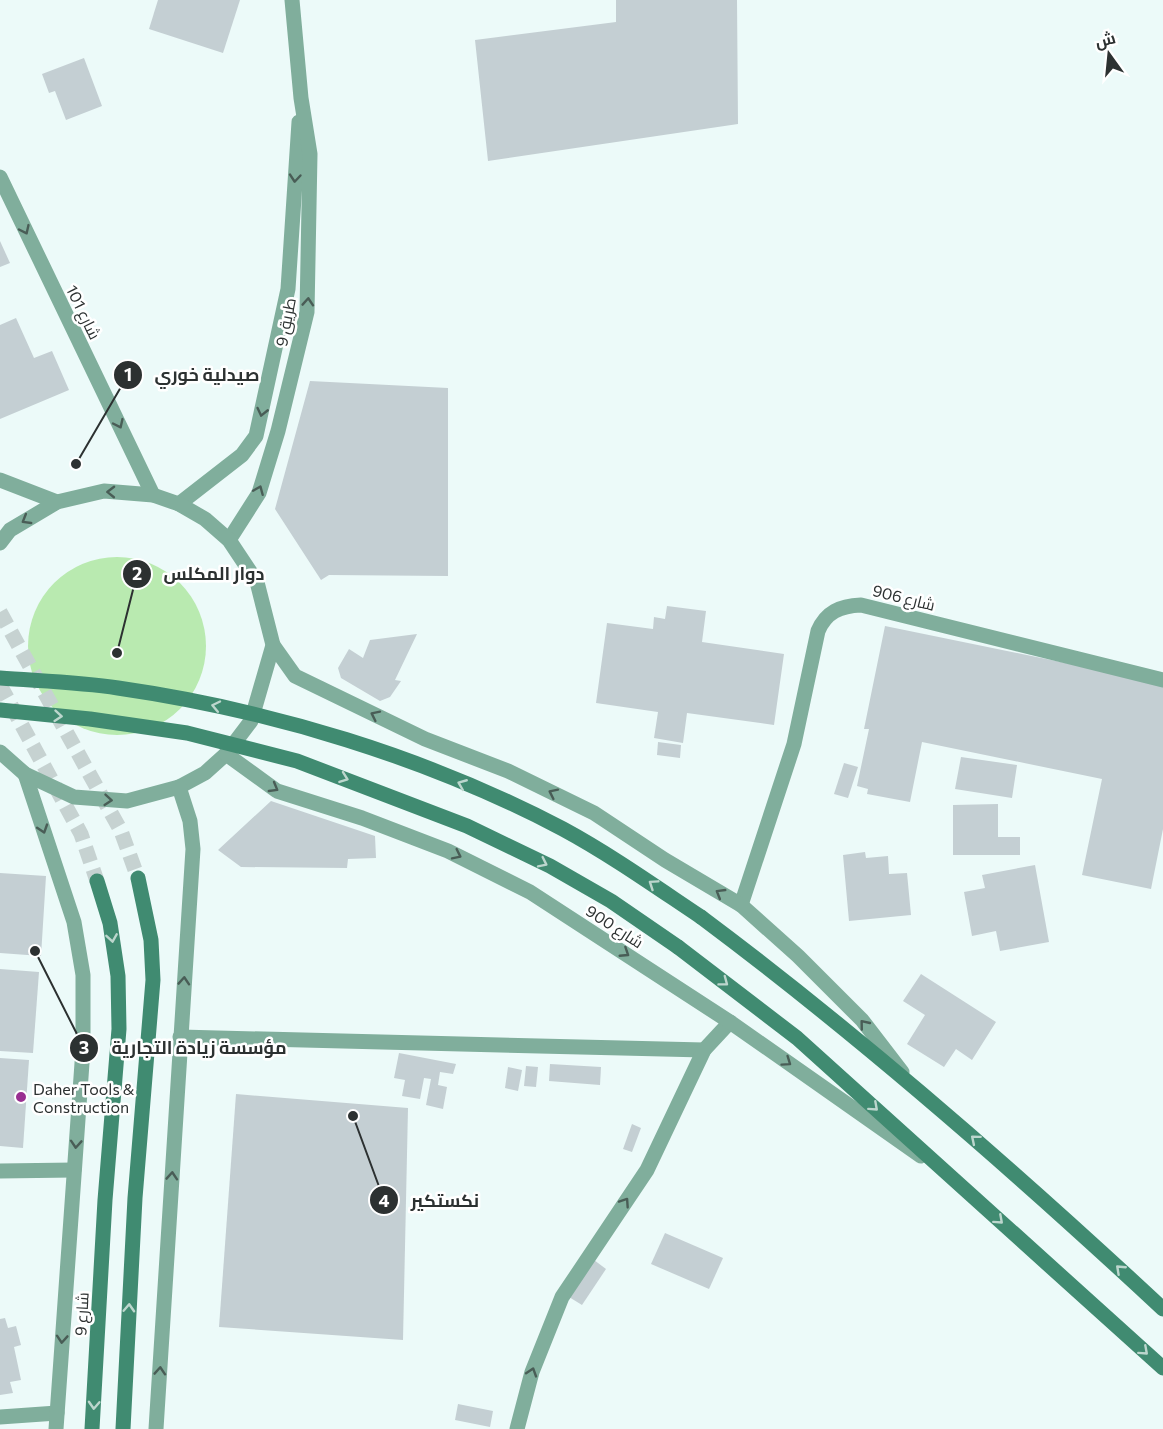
<svg xmlns="http://www.w3.org/2000/svg" width="1163" height="1429" viewBox="0 0 1163 1429" font-family="Commissioner,Cairo,sans-serif">
<style>
.green{fill:#b9eab0}
.building{fill:#c4cfd3}
.lines{fill:none;stroke-linecap:round;stroke-linejoin:round}
.secondary-tunnel{stroke:#c6d2d1;stroke-width:15;stroke-dasharray:15 8;stroke-linecap:butt}
.minor{stroke:#80ae9c;stroke-width:15}
.tertiary{stroke:#80ae9c;stroke-width:15}
.secondary{stroke:#408b71;stroke-width:15}
.secondary-bridge{stroke:#408b71;stroke-width:15}
.oneway{stroke:#495d56}
.oneway2{stroke:#bcd6cd}
.poi-dot{fill:#992f91;stroke:#fff;stroke-width:2}
.labels{text-anchor:middle;dominant-baseline:central;stroke-width:5;stroke-linejoin:round;paint-order:stroke}
.street-label{font-size:16px;fill:#2c3131;stroke:#fff}
.poi-label{font-size:16px;fill:#2c3131;stroke:#fff;text-anchor:start}
.leader{fill:none;stroke:#2c3131;stroke-width:2}
.callout-dot{fill:#2c3131;stroke:#fff;stroke-width:2}
.mark-label{font-size:18px;text-anchor:middle;font-weight:bold;fill:#fff}
.callout-label{font-size:18px;text-anchor:middle;font-weight:bold;fill:#2c3131;stroke:#fff;stroke-width:5;stroke-linejoin:round;paint-order:stroke}
</style>
<rect width="100%" height="100%" fill="#ecfaf9"/>
<circle class="green" cx="117" cy="646" r="89"/>
<g class="building">
<path d="M 158,0 L 240,0 L 223,53 L 149,29 Z"/>
<path d="M 616,0 L 737,0 L 738,124 L 488,161 L 475,40 L 616,22 Z"/>
<path d="M 84,58 L 102,106 L 66,120 L 55,91 L 49,93 L 42,74 Z"/>
<path d="M 0,241 L 10,263 L 0,267 Z"/>
<path d="M 16,318 L 34,358 L 52,351 L 69,390 L 0,419 L 0,325 Z"/>
<path d="M 310,381 L 448,388 L 448,576 L 329,575 L 321,580 L 275,509 Z"/>
<path d="M 667,606 L 706,611 L 702,642 L 784,654 L 774,725 L 687,713 L 683,743 L 654,738 L 658,712 L 596,703 L 607,623 L 653,629 L 654,617 L 665,619 Z"/>
<path d="M 885,626 L 1163,683 L 1163,829 L 1151,889 L 1082,875 L 1102,779 L 922,742 L 910,802 L 867,794 L 868,789 L 857,786 L 869,729 L 864,729 Z"/>
<path d="M 417,634 L 395,680 L 401,681 L 390,697 L 380,701 L 341,678 L 338,668 L 349,649 L 363,658 L 370,640 Z"/>
<path d="M 658,742 L 681,745 L 680,758 L 657,755 Z"/>
<path d="M 961,757 L 1017,765 L 1012,798 L 955,789 Z"/>
<path d="M 844,763 L 858,767 L 848,798 L 834,794 Z"/>
<path d="M 271,801 L 375,836 L 376,858 L 348,859 L 347,868 L 241,867 L 218,850 Z"/>
<path d="M 998,804 L 998,837 L 1020,837 L 1020,855 L 953,855 L 953,805 Z"/>
<path d="M 865,852 L 866,858 L 888,856 L 889,874 L 907,873 L 911,915 L 849,921 L 843,855 Z"/>
<path d="M 1035,865 L 1049,942 L 1000,951 L 996,931 L 972,936 L 964,892 L 985,888 L 982,875 Z"/>
<path d="M 0,873 L 46,876 L 41,956 L 0,953 Z"/>
<path d="M 0,969 L 39,972 L 33,1053 L 0,1051 Z"/>
<path d="M 921,974 L 996,1022 L 972,1060 L 956,1049 L 944,1067 L 907,1044 L 925,1015 L 903,1001 Z"/>
<path d="M 399,1053 L 456,1064 L 453,1074 L 440,1072 L 438,1085 L 447,1087 L 443,1109 L 426,1105 L 431,1079 L 424,1078 L 420,1099 L 402,1096 L 405,1080 L 394,1078 Z"/>
<path d="M 0,1058 L 29,1060 L 23,1148 L 0,1146 Z"/>
<path d="M 550,1064 L 601,1067 L 600,1085 L 549,1081 Z"/>
<path d="M 526,1066 L 538,1067 L 536,1087 L 524,1086 Z"/>
<path d="M 508,1067 L 522,1070 L 518,1091 L 505,1088 Z"/>
<path d="M 236,1094 L 408,1108 L 403,1340 L 219,1327 Z"/>
<path d="M 632,1124 L 641,1128 L 632,1152 L 623,1149 Z"/>
<path d="M 665,1233 L 723,1258 L 709,1289 L 651,1264 Z"/>
<path d="M 594,1260 L 606,1269 L 582,1305 L 569,1297 Z"/>
<path d="M 5,1318 L 8,1328 L 16,1326 L 21,1345 L 14,1347 L 21,1380 L 10,1382 L 13,1393 L 0,1395 L 0,1319 Z"/>
<path d="M 458,1404 L 493,1411 L 490,1427 L 455,1420 Z"/>
</g>
<g class="lines">
<g class="secondary-tunnel">
<path d="M 0,612 L 121,831 L 138,878"/>
<path d="M 0,685 L 81,834 L 97,881"/>
</g>
<g class="minor">
<path d="M 0,177 L 153,495"/>
<path d="M 741,905 L 794,744 L 818,631 C 826,612 840,606 861,605 L 1163,680"/>
<path d="M 180,1037 L 704,1050"/>
<path d="M 0,1171 L 74,1170"/>
<path d="M 0,1417 L 57,1413"/>
<path d="M 517,1429 L 532,1372 L 562,1297 L 647,1170 L 704,1050 L 730,1022"/>
</g>
<g class="tertiary">
<path d="M 0,480 L 57,502"/>
<path d="M 179,504 L 242,455 L 256,436 L 288,289 L 299,122"/>
<path d="M 229,540 L 259,493 L 278,431 L 307,312 L 310,154 L 301,98 L 292,0"/>
<path d="M 0,543 L 10,530 L 57,502 L 104,491 L 153,495 L 179,504 L 205,519 L 229,540 L 257,582 L 273,645 L 251,721 L 226,754 L 205,773 L 179,787 L 127,801 L 74,797 L 25,774 L 0,752"/>
<path d="M 273,645 L 295,676 L 425,739 L 508,771 L 594,813 L 665,860 L 741,905 L 798,956 L 862,1020 L 902,1072"/>
<path d="M 226,754 L 277,791 L 362,818 L 448,851 L 530,892 L 730,1022 L 921,1156"/>
<path d="M 25,774 L 74,922 L 83,975 L 83,1049 L 56,1429"/>
<path d="M 156,1429 L 193,849 L 190,821 L 179,787"/>
</g>
<g class="secondary">
<path d="M 701,917 C 863,1038 1015,1171 1163,1309"/>
<path d="M 678,947 L 797,1038 L 1163,1368"/>
<path d="M 92,1429 L 105,1200 L 119,1029 L 118,976 L 110,923 L 97,881"/>
<path d="M 123,1429 L 135,1198 L 153,980 L 151,940 L 138,878"/>
</g>
<g class="secondary-bridge">
<path d="M 0,678 C 39,681 79,682 118,688 C 271,710 426,757 563,829 C 611,855 656,887 701,917"/>
<path d="M 0,710 L 90,719 L 187,733 L 297,761 L 467,826 L 550,866 L 611,901 L 678,947"/>
</g>
</g>
<defs><path id="oneway-chevron" d="M-2-3.5L2.5 0L-2 3.5" fill="none" stroke-width="1.6" stroke-linecap="round" stroke-linejoin="round" transform="scale(1.5)"/></defs>
<g class="oneway">
<use href="#oneway-chevron" transform="translate(295 178) rotate(95)"/>
<use href="#oneway-chevron" transform="translate(25 230) rotate(65)"/>
<use href="#oneway-chevron" transform="translate(308 302) rotate(-86)"/>
<use href="#oneway-chevron" transform="translate(262 412) rotate(103)"/>
<use href="#oneway-chevron" transform="translate(119 424) rotate(65)"/>
<use href="#oneway-chevron" transform="translate(259 490) rotate(-67)"/>
<use href="#oneway-chevron" transform="translate(111 492) rotate(-179)"/>
<use href="#oneway-chevron" transform="translate(26 520) rotate(149)"/>
<use href="#oneway-chevron" transform="translate(375 715) rotate(-154)"/>
<use href="#oneway-chevron" transform="translate(274 788) rotate(30)"/>
<use href="#oneway-chevron" transform="translate(553 793) rotate(-154)"/>
<use href="#oneway-chevron" transform="translate(108 800) rotate(5)"/>
<use href="#oneway-chevron" transform="translate(43 829) rotate(72)"/>
<use href="#oneway-chevron" transform="translate(457 855) rotate(26)"/>
<use href="#oneway-chevron" transform="translate(720 893) rotate(-149)"/>
<use href="#oneway-chevron" transform="translate(625 953) rotate(33)"/>
<use href="#oneway-chevron" transform="translate(184 981) rotate(-86)"/>
<use href="#oneway-chevron" transform="translate(864 1024) rotate(-129)"/>
<use href="#oneway-chevron" transform="translate(787 1062) rotate(35)"/>
<use href="#oneway-chevron" transform="translate(76 1144) rotate(94)"/>
<use href="#oneway-chevron" transform="translate(172 1176) rotate(-86)"/>
<use href="#oneway-chevron" transform="translate(625 1202) rotate(-56)"/>
<use href="#oneway-chevron" transform="translate(62 1339) rotate(94)"/>
<use href="#oneway-chevron" transform="translate(160 1371) rotate(-86)"/>
<use href="#oneway-chevron" transform="translate(532 1372) rotate(-72)"/>
</g>
<g class="oneway2">
<use href="#oneway-chevron" transform="translate(216 706) rotate(-168)"/>
<use href="#oneway-chevron" transform="translate(58 716) rotate(5)"/>
<use href="#oneway-chevron" transform="translate(344 778) rotate(20)"/>
<use href="#oneway-chevron" transform="translate(462 784) rotate(-158)"/>
<use href="#oneway-chevron" transform="translate(543 863) rotate(26)"/>
<use href="#oneway-chevron" transform="translate(653 884) rotate(-146)"/>
<use href="#oneway-chevron" transform="translate(112 938) rotate(81)"/>
<use href="#oneway-chevron" transform="translate(724 982) rotate(37)"/>
<use href="#oneway-chevron" transform="translate(874 1107) rotate(42)"/>
<use href="#oneway-chevron" transform="translate(975 1139) rotate(-140)"/>
<use href="#oneway-chevron" transform="translate(999 1220) rotate(42)"/>
<use href="#oneway-chevron" transform="translate(1120 1269) rotate(-137)"/>
<use href="#oneway-chevron" transform="translate(129 1308) rotate(-87)"/>
<use href="#oneway-chevron" transform="translate(1144 1351) rotate(42)"/>
<use href="#oneway-chevron" transform="translate(94 1405) rotate(93)"/>
</g>
<circle class="poi-dot" cx="21" cy="1097" r="6"/>
<g class="labels">
<g class="street-label">
<text transform="translate(84 312) rotate(64)">شارع 101</text>
<text transform="translate(285 322) rotate(-79)">طريق 9</text>
<text transform="translate(904 597) rotate(14)">شارع 906</text>
<text transform="translate(615 926) rotate(33)">شارع 900</text>
<text transform="translate(81 1314) rotate(-87)">شارع 9</text>
</g>
<g class="poi-label">
<text x="33" y="1088">Daher Tools &amp;<tspan x="33" dy="18">Construction</tspan></text>
</g>
</g>
<path class="leader" d="M76 464L128 375M117 653L137 574M35 951L84 1048M353 1116L384 1200"/>
<g class="callout-dot">
<circle cx="76" cy="464" r="6"/>
<circle cx="117" cy="653" r="6"/>
<circle cx="35" cy="951" r="6"/>
<circle cx="353" cy="1116" r="6"/>
<circle cx="128" cy="375" r="15"/>
<circle cx="137" cy="574" r="15"/>
<circle cx="84" cy="1048" r="15"/>
<circle cx="384" cy="1200" r="15"/>
</g>
<g class="mark-label">
<text x="128" y="381">1</text>
<text x="137" y="580">2</text>
<text x="84" y="1054">3</text>
<text x="384" y="1207">4</text>
</g>
<g class="callout-label">
<text x="207" y="381">صيدلية خوري</text>
<text x="214" y="580">دوار المكلس</text>
<text x="199" y="1054">مؤسسة زيادة التجارية</text>
<text x="445" y="1207">نكستكير</text>
</g>
<g transform="translate(1109 54) rotate(345)" stroke="#ffffff" stroke-width="4.5" paint-order="stroke">
<path d="M0-4.5L10 22L0 15L-10 22Z" fill="#2c3131"/>
<text y="-9" font-size="16" font-weight="bold" text-anchor="middle" fill="#2c3131">ش</text>
</g>
</svg>
